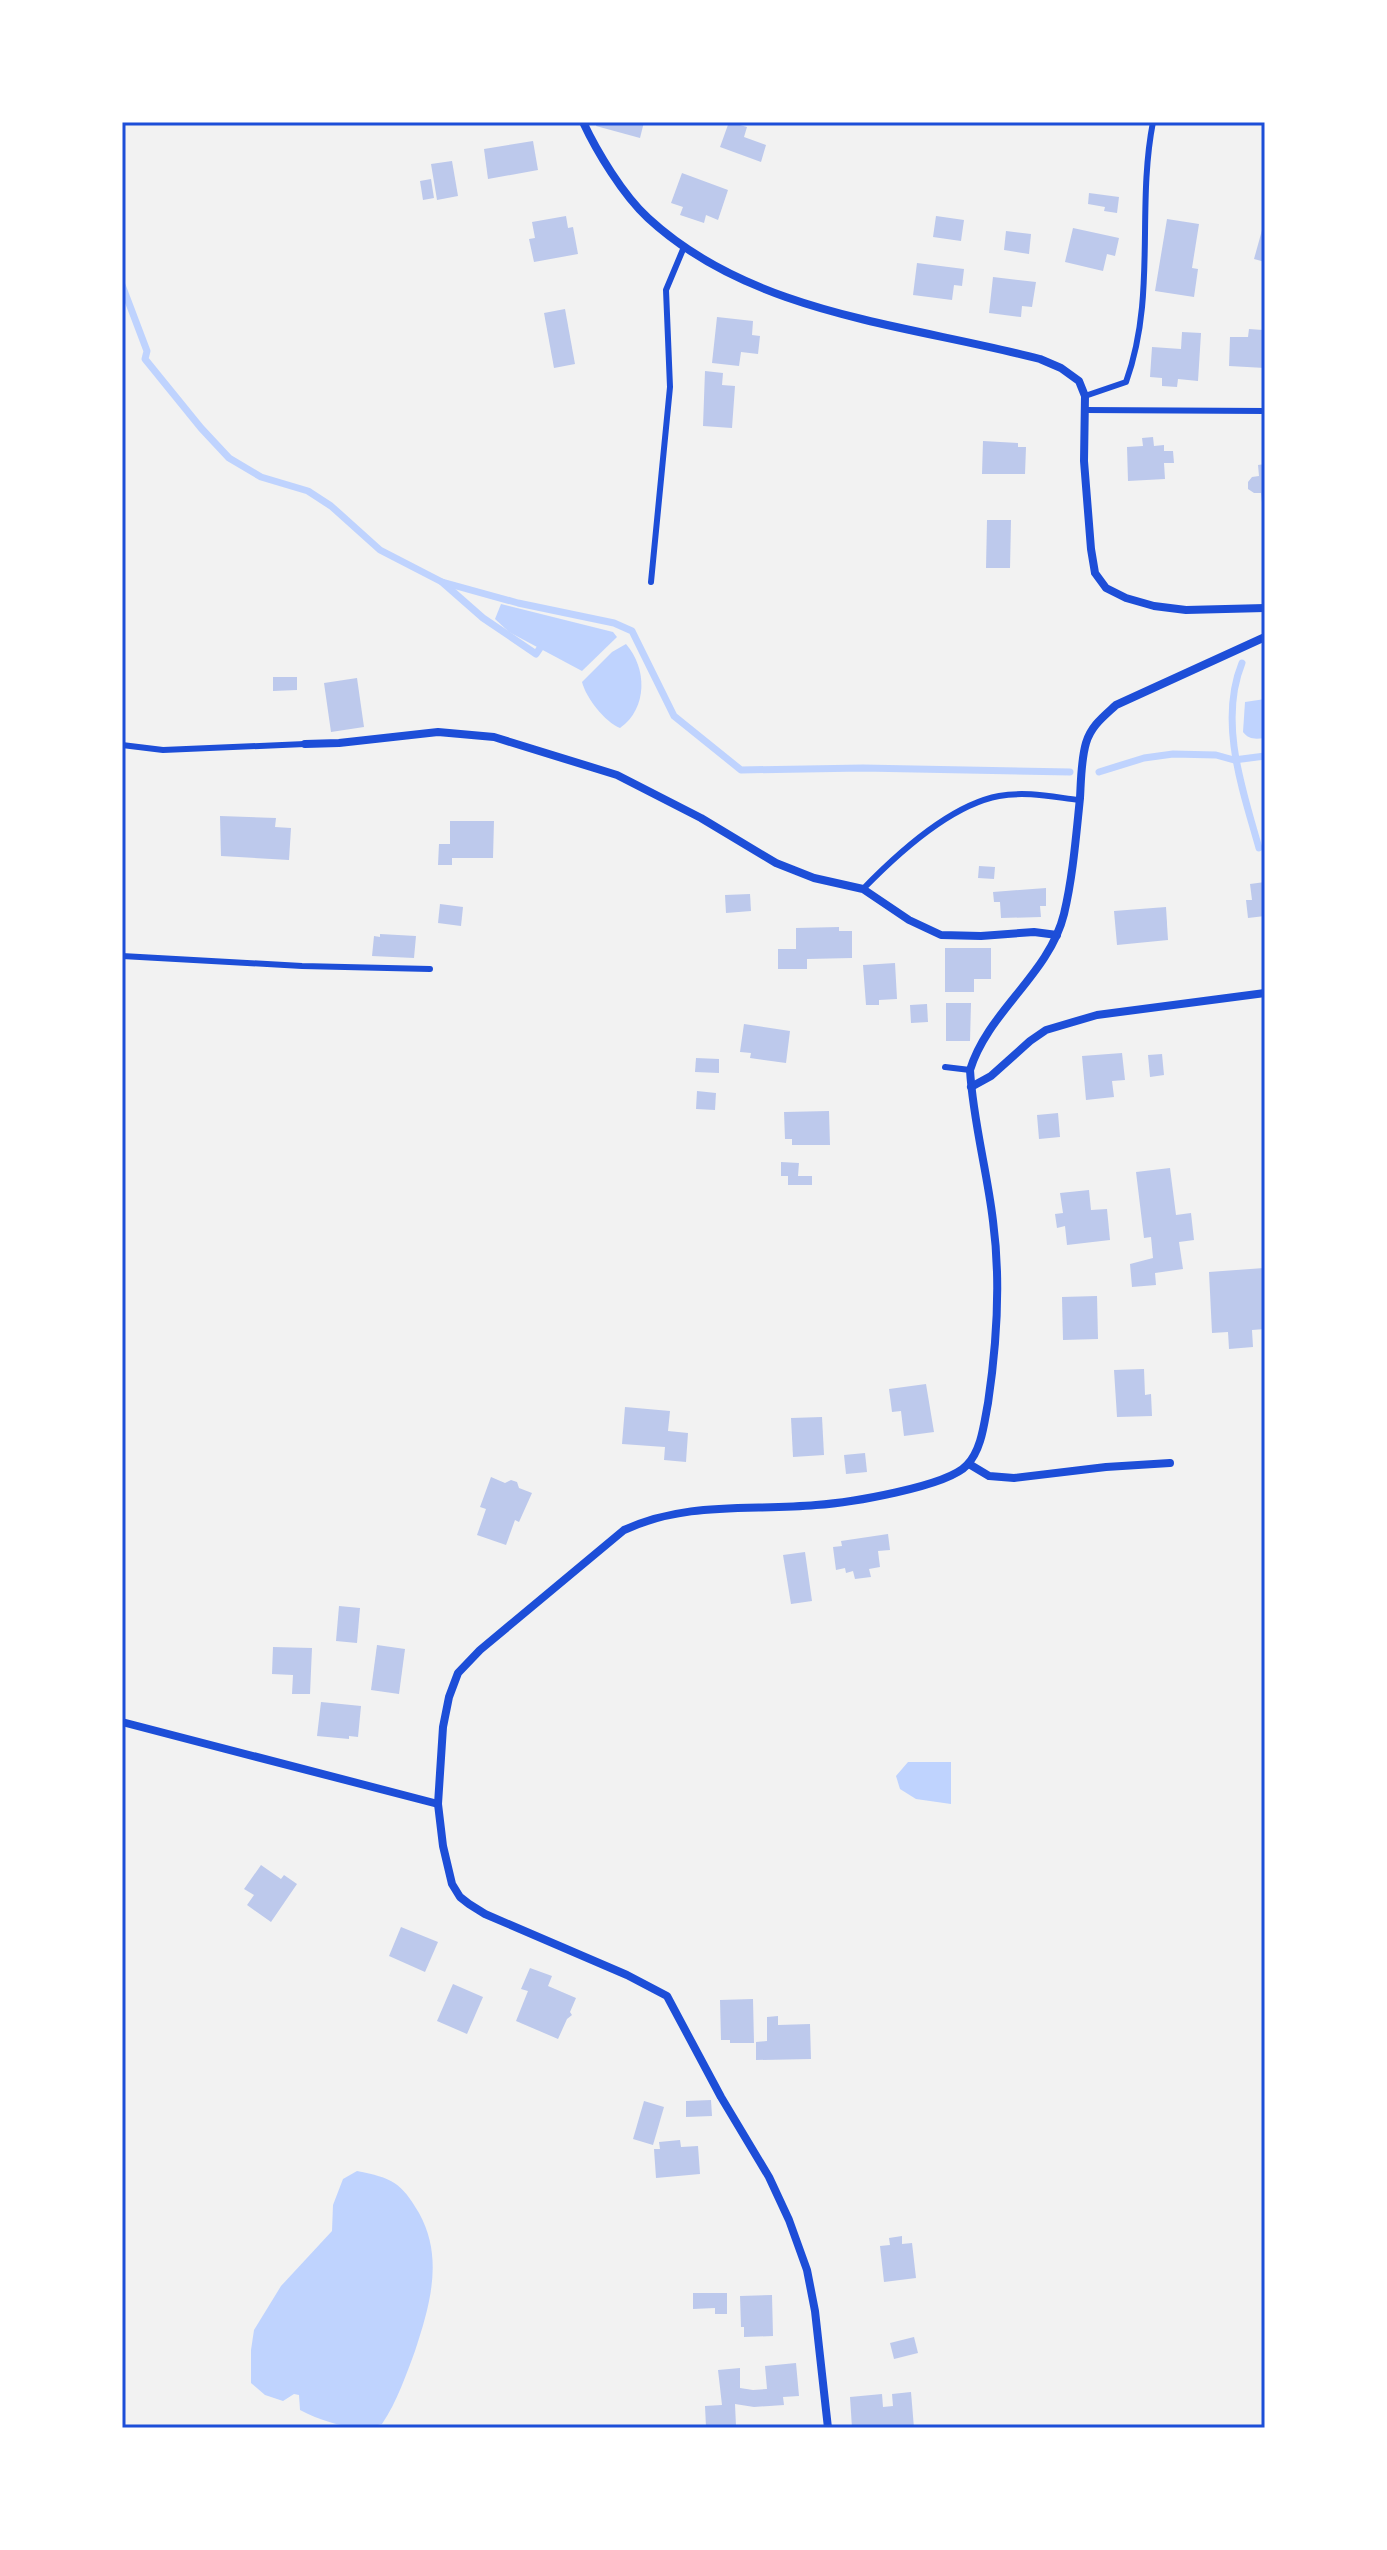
<svg xmlns="http://www.w3.org/2000/svg" width="1387" height="2550" viewBox="0 0 1387 2550" font-family="'Alegreya Sans',sans-serif">
<style>
.water{fill:#bfd3fe}
.lines{fill:none;stroke-linecap:round;stroke-linejoin:round}
.stream{stroke:#bfd3fe;stroke-width:7}
.building{fill:#bdc9ec}
.service{stroke:#1d4ed8;stroke-width:6}
.minor{stroke:#1d4ed8;stroke-width:8}
.neatline{fill:none;stroke:#1d4ed8;stroke-width:3}
</style>
<rect width="100%" height="100%" fill="#f2f2f2"/>
<g class="water">
<path d="M 501,604 L 613,632 L 617,637 L 582,671 L 509,632 L 495,619 Z"/>
<path d="M 626,644 C 647,668 648,708 620,728 C 605,722 586,698 582,682 L 612,652 Z"/>
<path d="M 1265,699 L 1265,738 C 1256,739 1249,740 1243,732 L 1245,702 Z"/>
<path d="M 908,1762 L 951,1762 L 951,1804 L 916,1799 L 900,1789 L 896,1776 Z"/>
<path d="M 357,2171 C 392,2178 401,2182 419,2213 C 444,2258 430,2305 415,2351 C 406,2375 397,2402 382,2424 C 355,2432 325,2423 300,2410 L 299,2395 L 294,2394 L 283,2401 L 265,2395 L 251,2383 L 251,2350 L 254,2330 L 281,2286 L 332,2231 L 333,2205 L 343,2179 Z"/>
</g>
<g class="lines">
<g class="stream">
<path d="M 122,285 L 147,351 L 145,359 L 201,428 L 229,458 L 261,477 L 308,491 L 331,506 L 380,550 L 442,582 L 483,618 L 536,654 L 540,648"/>
<path d="M 442,582 L 518,603 L 614,623 L 632,631 L 674,716 L 741,770 L 863,768 L 1070,772"/>
<path d="M 1242,663 C 1218,722 1243,791 1259,848"/>
<path d="M 1099,772 L 1144,758 L 1173,754 L 1216,755 L 1234,760 L 1265,756"/>
</g>
</g>
<g class="building">
<path d="M 597,122 L 644,122 L 640,138 L 596,126 Z"/>
<path d="M 729,122 L 747,127 L 744,137 L 766,145 L 761,162 L 720,147 Z"/>
<path d="M 533,141 L 538,170 L 488,179 L 484,149 Z"/>
<path d="M 452,161 L 458,196 L 437,200 L 431,164 Z"/>
<path d="M 682,173 L 728,190 L 718,220 L 706,215 L 704,223 L 680,215 L 683,207 L 671,203 Z"/>
<path d="M 431,179 L 434,198 L 423,200 L 420,181 Z"/>
<path d="M 1089,193 L 1119,197 L 1117,213 L 1104,211 L 1105,207 L 1088,204 Z"/>
<path d="M 566,216 L 568,228 L 573,227 L 578,254 L 534,262 L 529,239 L 535,238 L 532,222 Z"/>
<path d="M 936,216 L 964,220 L 961,241 L 933,237 Z"/>
<path d="M 1167,219 L 1199,224 L 1192,268 L 1198,269 L 1194,297 L 1155,291 Z"/>
<path d="M 1264,223 L 1265,223 L 1265,262 L 1254,259 Z"/>
<path d="M 1073,228 L 1119,238 L 1115,256 L 1107,254 L 1103,271 L 1065,262 Z"/>
<path d="M 1006,231 L 1031,234 L 1029,254 L 1004,250 Z"/>
<path d="M 917,263 L 964,269 L 962,286 L 954,285 L 952,300 L 913,295 Z"/>
<path d="M 993,277 L 1036,282 L 1032,307 L 1022,306 L 1021,317 L 989,313 Z"/>
<path d="M 565,309 L 575,364 L 554,368 L 544,313 Z"/>
<path d="M 717,317 L 753,321 L 752,335 L 760,336 L 758,354 L 741,352 L 739,366 L 712,363 Z"/>
<path d="M 1249,329 L 1263,330 L 1265,368 L 1229,366 L 1230,337 L 1248,337 Z"/>
<path d="M 1182,332 L 1201,333 L 1198,381 L 1178,379 L 1177,387 L 1162,386 L 1162,378 L 1150,377 L 1152,347 L 1181,349 Z"/>
<path d="M 705,371 L 723,373 L 722,385 L 735,386 L 732,428 L 703,426 Z"/>
<path d="M 1153,437 L 1154,446 L 1164,445 L 1164,451 L 1173,451 L 1174,463 L 1164,463 L 1165,479 L 1128,481 L 1127,447 L 1143,446 L 1142,438 Z"/>
<path d="M 983,441 L 1018,443 L 1018,447 L 1026,447 L 1025,474 L 982,474 Z"/>
<path d="M 1265,464 L 1265,513 L 1263,513 L 1261,493 L 1254,493 L 1248,489 L 1248,482 L 1252,477 L 1259,476 L 1258,465 Z"/>
<path d="M 987,520 L 1011,520 L 1010,568 L 986,568 Z"/>
<path d="M 273,677 L 297,677 L 297,690 L 273,691 Z"/>
<path d="M 357,678 L 364,727 L 331,732 L 324,683 Z"/>
<path d="M 220,816 L 276,818 L 275,827 L 291,828 L 289,860 L 221,856 Z"/>
<path d="M 450,821 L 494,821 L 493,858 L 452,858 L 452,865 L 438,865 L 439,844 L 450,844 Z"/>
<path d="M 979,866 L 995,867 L 994,879 L 978,878 Z"/>
<path d="M 1265,882 L 1265,916 L 1248,918 L 1246,900 L 1252,900 L 1250,884 Z"/>
<path d="M 1046,888 L 1046,906 L 1040,906 L 1041,917 L 1001,918 L 1000,902 L 994,902 L 993,892 Z"/>
<path d="M 750,894 L 751,911 L 726,913 L 725,895 Z"/>
<path d="M 440,904 L 463,907 L 461,926 L 438,923 Z"/>
<path d="M 1166,907 L 1168,940 L 1117,945 L 1114,911 Z"/>
<path d="M 839,927 L 839,931 L 852,931 L 852,958 L 807,959 L 807,969 L 778,969 L 778,949 L 796,949 L 796,928 Z"/>
<path d="M 380,934 L 416,936 L 414,958 L 372,956 L 374,936 L 380,937 Z"/>
<path d="M 945,948 L 991,948 L 991,979 L 974,979 L 974,992 L 945,992 Z"/>
<path d="M 895,963 L 897,999 L 879,1000 L 879,1005 L 866,1005 L 863,965 Z"/>
<path d="M 946,1003 L 971,1003 L 970,1041 L 946,1041 Z"/>
<path d="M 927,1004 L 928,1022 L 911,1023 L 910,1005 Z"/>
<path d="M 744,1024 L 790,1031 L 786,1063 L 750,1058 L 751,1053 L 740,1052 Z"/>
<path d="M 1122,1053 L 1125,1080 L 1112,1081 L 1114,1097 L 1086,1100 L 1082,1056 Z"/>
<path d="M 1162,1054 L 1164,1075 L 1150,1077 L 1148,1055 Z"/>
<path d="M 696,1058 L 719,1059 L 719,1073 L 695,1072 Z"/>
<path d="M 697,1091 L 716,1093 L 715,1110 L 696,1109 Z"/>
<path d="M 829,1111 L 830,1145 L 792,1145 L 792,1139 L 785,1139 L 784,1112 Z"/>
<path d="M 1058,1113 L 1060,1137 L 1039,1139 L 1037,1115 Z"/>
<path d="M 781,1162 L 799,1163 L 798,1176 L 812,1176 L 812,1185 L 788,1185 L 788,1176 L 781,1176 Z"/>
<path d="M 1170,1168 L 1176,1215 L 1191,1213 L 1194,1240 L 1179,1242 L 1183,1269 L 1155,1273 L 1156,1285 L 1132,1287 L 1130,1264 L 1153,1258 L 1151,1237 L 1144,1238 L 1136,1172 Z"/>
<path d="M 1089,1190 L 1091,1210 L 1107,1209 L 1110,1240 L 1067,1245 L 1065,1226 L 1057,1228 L 1055,1214 L 1063,1213 L 1060,1193 Z"/>
<path d="M 1264,1268 L 1265,1329 L 1252,1330 L 1253,1347 L 1229,1349 L 1228,1332 L 1212,1333 L 1209,1272 Z"/>
<path d="M 1097,1296 L 1098,1339 L 1063,1340 L 1062,1297 Z"/>
<path d="M 1144,1369 L 1145,1395 L 1151,1394 L 1152,1416 L 1117,1417 L 1114,1370 Z"/>
<path d="M 926,1384 L 934,1432 L 904,1436 L 901,1411 L 892,1412 L 889,1389 Z"/>
<path d="M 625,1407 L 670,1411 L 668,1431 L 688,1433 L 686,1462 L 664,1460 L 665,1447 L 622,1444 Z"/>
<path d="M 822,1417 L 824,1455 L 793,1457 L 791,1418 Z"/>
<path d="M 865,1453 L 867,1472 L 846,1474 L 844,1455 Z"/>
<path d="M 491,1477 L 505,1483 L 511,1480 L 517,1482 L 519,1488 L 532,1493 L 519,1522 L 515,1520 L 506,1545 L 477,1535 L 486,1509 L 480,1507 Z"/>
<path d="M 888,1534 L 890,1550 L 878,1551 L 880,1567 L 869,1569 L 871,1577 L 855,1579 L 853,1571 L 846,1573 L 845,1568 L 836,1570 L 833,1547 L 842,1546 L 841,1541 Z"/>
<path d="M 805,1552 L 812,1601 L 791,1604 L 783,1555 Z"/>
<path d="M 339,1606 L 360,1608 L 357,1643 L 336,1641 Z"/>
<path d="M 377,1645 L 405,1649 L 399,1694 L 371,1690 Z"/>
<path d="M 273,1647 L 312,1648 L 310,1694 L 292,1694 L 293,1675 L 272,1674 Z"/>
<path d="M 321,1702 L 361,1706 L 358,1737 L 349,1736 L 349,1739 L 317,1736 Z"/>
<path d="M 261,1865 L 281,1879 L 284,1875 L 297,1884 L 271,1922 L 247,1905 L 254,1895 L 244,1889 Z"/>
<path d="M 401,1927 L 438,1942 L 425,1972 L 389,1956 Z"/>
<path d="M 530,1968 L 552,1976 L 548,1986 L 576,1998 L 570,2012 L 572,2015 L 567,2019 L 558,2039 L 516,2021 L 528,1991 L 521,1989 Z"/>
<path d="M 453,1984 L 483,1997 L 467,2034 L 437,2021 Z"/>
<path d="M 753,1999 L 754,2043 L 730,2043 L 730,2040 L 721,2040 L 720,2000 Z"/>
<path d="M 778,2016 L 778,2025 L 810,2024 L 811,2059 L 756,2060 L 756,2042 L 767,2041 L 767,2017 Z"/>
<path d="M 711,2100 L 712,2116 L 686,2117 L 686,2101 Z"/>
<path d="M 644,2101 L 664,2107 L 653,2145 L 633,2139 Z"/>
<path d="M 680,2140 L 681,2147 L 698,2146 L 700,2174 L 656,2178 L 654,2149 L 660,2149 L 659,2142 Z"/>
<path d="M 902,2236 L 902,2244 L 912,2243 L 916,2278 L 884,2282 L 880,2246 L 890,2245 L 889,2238 Z"/>
<path d="M 693,2293 L 727,2293 L 727,2314 L 715,2314 L 715,2308 L 693,2309 Z"/>
<path d="M 772,2295 L 773,2336 L 744,2337 L 744,2327 L 741,2327 L 740,2296 Z"/>
<path d="M 914,2337 L 918,2353 L 894,2359 L 890,2343 Z"/>
<path d="M 796,2363 L 799,2396 L 783,2397 L 784,2405 L 754,2407 L 735,2404 L 736,2426 L 706,2427 L 705,2406 L 722,2405 L 718,2370 L 740,2368 L 740,2388 L 753,2390 L 767,2389 L 765,2366 Z"/>
<path d="M 911,2392 L 914,2428 L 852,2428 L 850,2397 L 882,2394 L 883,2407 L 893,2406 L 892,2394 Z"/>
</g>
<g class="lines">
<g class="service">
<path d="M 1085,396 L 1126,382 C 1157,296 1136,209 1153,122"/>
<path d="M 1085,410 L 1265,411"/>
<path d="M 651,582 L 670,387 L 666,290 L 684,247"/>
<path d="M 122,745 L 163,750 L 305,744"/>
<path d="M 863,889 C 897,854 950,805 999,796 C 1026,791 1053,797 1079,800"/>
<path d="M 122,956 L 302,966 L 430,969"/>
<path d="M 945,1067 L 970,1070"/>
</g>
<g class="minor">
<path d="M 583,122 C 597,152 623,195 648,218 C 753,315 907,324 1040,359 L 1061,368 L 1079,381 L 1085,396 L 1084,461 L 1091,549 L 1095,573 L 1106,588 L 1126,598 L 1154,606 L 1186,610 L 1265,608"/>
<path d="M 305,744 L 339,743 L 438,732 L 494,737 L 617,775 L 701,818 L 776,863 L 814,878 L 863,889 L 909,920 L 941,935 L 981,936 L 1034,932 L 1057,935"/>
<path d="M 971,1087 L 991,1076 L 1030,1041 L 1046,1030 L 1097,1015 L 1265,993"/>
<path d="M 969,1464 L 989,1476 L 1014,1478 L 1106,1467 L 1170,1463"/>
<path d="M 122,1722 L 438,1804"/>
<path d="M 828,2428 L 815,2311 L 807,2270 L 789,2220 L 769,2177 L 721,2097 L 667,1996 L 627,1975 L 485,1914 L 469,1904 L 460,1897 L 452,1884 L 443,1846 L 438,1804 L 443,1727 L 449,1697 L 458,1673 L 480,1650 L 624,1530 C 687,1501 749,1511 816,1505 C 847,1503 947,1487 967,1465 C 982,1449 984,1423 988,1403 C 997,1343 1001,1281 993,1221 C 987,1170 973,1121 970,1070 C 988,1011 1049,975 1064,914 C 1073,876 1076,836 1080,798 C 1081,781 1081,760 1086,743 C 1091,726 1103,717 1116,705 L 1265,637"/>
</g>
</g>
<rect width="1387" height="2550" fill="none" stroke="#ffffff" stroke-width="248"/>
<rect x="124" y="124" width="1139" height="2302" class="neatline"/>
</svg>
